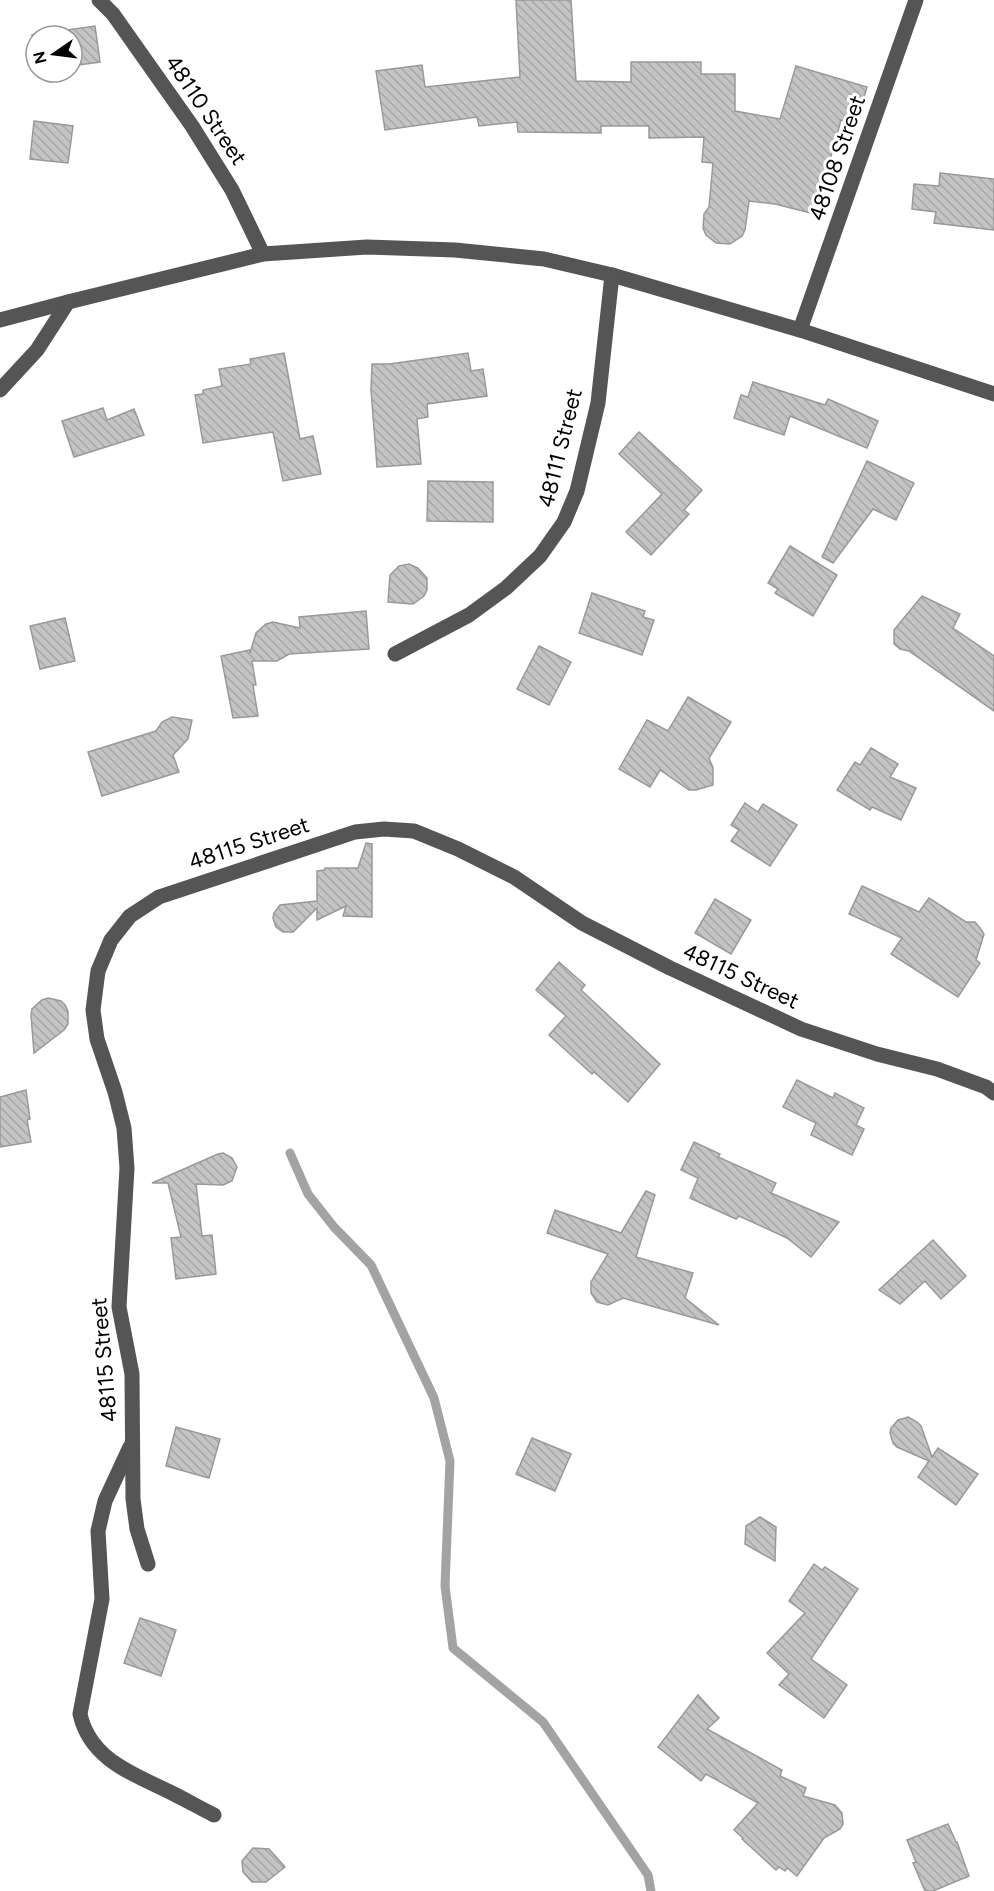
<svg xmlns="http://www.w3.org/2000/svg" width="994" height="1891" viewBox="0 0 994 1891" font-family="Figtree,sans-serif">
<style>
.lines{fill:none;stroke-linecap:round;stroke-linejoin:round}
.stream{stroke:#a3a3a3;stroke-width:9}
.building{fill:url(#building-back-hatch);stroke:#999;stroke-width:1.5}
.minor{stroke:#555;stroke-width:15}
.labels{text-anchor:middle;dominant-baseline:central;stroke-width:6;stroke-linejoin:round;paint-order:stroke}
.street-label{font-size:22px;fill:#000;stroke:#fff}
</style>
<defs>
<pattern id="building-back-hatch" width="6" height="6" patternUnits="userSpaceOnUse" patternTransform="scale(1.5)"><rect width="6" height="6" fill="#c4c4c4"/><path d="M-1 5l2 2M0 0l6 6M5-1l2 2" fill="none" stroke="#a7a7a7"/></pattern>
</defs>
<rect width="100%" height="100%" fill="#fff"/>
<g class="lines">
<path class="stream" d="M 290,1153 L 308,1194 L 334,1227 L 371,1265 L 434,1398 L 450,1461 L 445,1586 L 453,1648 L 543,1722 L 648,1875 L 651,1891"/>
</g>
<g class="building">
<path d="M 516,0 L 571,0 L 576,81 L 631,82 L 631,62 L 701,62 L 701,74 L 735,74 L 735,111 L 780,119 L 796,66 L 867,87 L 856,124 L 841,120 L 815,214 L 775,204 L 749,201 L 745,230 L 742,236 L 730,244 L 716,243 L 706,235 L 703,228 L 704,214 L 709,207 L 713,163 L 702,162 L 704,137 L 649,138 L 649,126 L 601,126 L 601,133 L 518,132 L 517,122 L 479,126 L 477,117 L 385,130 L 376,71 L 422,65 L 425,87 L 520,77 Z"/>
<path d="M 95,26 L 100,62 L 72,66 L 72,36 L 36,36 L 36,59 L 32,35 Z"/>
<path d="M 34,121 L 73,126 L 68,163 L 30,159 Z"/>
<path d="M 940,173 L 994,179 L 994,230 L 934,223 L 936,212 L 912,209 L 914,184 L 939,186 Z"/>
<path d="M 284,353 L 300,439 L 313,436 L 321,474 L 283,481 L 273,432 L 203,443 L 195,395 L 203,394 L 203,390 L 222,386 L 219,369 L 251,364 L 250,359 Z"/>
<path d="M 468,353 L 471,371 L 483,369 L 487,396 L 427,404 L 428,417 L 417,419 L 421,464 L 377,467 L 371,390 L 372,364 L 389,364 Z"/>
<path d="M 753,382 L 825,405 L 828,399 L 878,421 L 867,448 L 790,416 L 784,435 L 734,418 L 741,395 L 748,397 Z"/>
<path d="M 103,408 L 107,420 L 134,409 L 144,435 L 74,457 L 62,421 Z"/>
<path d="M 639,432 L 702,490 L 684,510 L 689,514 L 651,555 L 626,532 L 662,494 L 619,454 Z"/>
<path d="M 867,461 L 914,483 L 896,520 L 873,509 L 833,563 L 822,557 Z"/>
<path d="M 428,481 L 493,482 L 493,522 L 427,521 Z"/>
<path d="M 790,546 L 837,575 L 813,616 L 775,593 L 778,589 L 768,583 Z"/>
<path d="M 409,564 L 418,568 L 427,578 L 427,590 L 424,596 L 413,604 L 388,602 L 390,575 L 399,566 Z"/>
<path d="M 592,593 L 645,611 L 643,617 L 654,620 L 642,655 L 579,633 Z"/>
<path d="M 922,596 L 960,614 L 953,628 L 994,656 L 994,711 L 909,651 L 900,649 L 894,644 L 894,630 Z"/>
<path d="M 366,611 L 369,649 L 289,654 L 277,661 L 252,661 L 256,685 L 253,685 L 258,716 L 233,718 L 221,656 L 250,650 L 250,653 L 256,633 L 266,624 L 273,622 L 300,628 L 299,617 Z"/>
<path d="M 65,618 L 75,661 L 40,669 L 30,626 Z"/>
<path d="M 539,646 L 571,662 L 549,705 L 517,689 Z"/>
<path d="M 688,697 L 731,722 L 709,758 L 713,768 L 713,785 L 696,790 L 689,790 L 660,770 L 650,787 L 619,769 L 647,720 L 668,731 Z"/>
<path d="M 172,717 L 192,720 L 188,739 L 173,755 L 179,772 L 102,796 L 88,752 L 156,731 L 162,722 Z"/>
<path d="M 871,748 L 898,764 L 890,777 L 916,788 L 901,820 L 872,807 L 870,810 L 837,790 L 855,762 L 860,765 Z"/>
<path d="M 745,803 L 758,812 L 763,804 L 797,825 L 770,866 L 731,841 L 739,830 L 731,825 Z"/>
<path d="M 366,843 L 372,844 L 372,917 L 343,916 L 346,906 L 317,920 L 317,908 L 293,932 L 283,932 L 276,927 L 273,918 L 274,913 L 280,905 L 317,901 L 317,871 L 325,870 L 325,868 L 358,868 Z"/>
<path d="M 862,886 L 919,912 L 929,898 L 966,922 L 975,922 L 980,928 L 984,934 L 976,960 L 980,963 L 958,997 L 891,954 L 902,938 L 849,914 Z"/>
<path d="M 715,899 L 751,920 L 731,954 L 695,933 Z"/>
<path d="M 559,962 L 585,985 L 581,990 L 660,1064 L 628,1102 L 594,1072 L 592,1074 L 549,1035 L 566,1016 L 536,990 Z"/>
<path d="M 48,998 L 61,1001 L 65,1005 L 68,1011 L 68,1024 L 64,1030 L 34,1053 L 31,1015 L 32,1009 L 42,1000 Z"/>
<path d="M 797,1080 L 833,1098 L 835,1093 L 864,1108 L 856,1125 L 864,1129 L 852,1155 L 811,1135 L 816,1123 L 783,1107 Z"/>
<path d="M 26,1090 L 30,1119 L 27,1120 L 31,1142 L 0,1147 L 0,1097 Z"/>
<path d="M 694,1142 L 720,1154 L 718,1157 L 776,1183 L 771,1193 L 839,1222 L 811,1257 L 787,1238 L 739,1216 L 736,1219 L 690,1198 L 698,1178 L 681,1170 Z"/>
<path d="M 223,1153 L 232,1158 L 237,1167 L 232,1181 L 223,1185 L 196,1184 L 202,1236 L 212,1235 L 216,1274 L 176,1279 L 171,1238 L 181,1237 L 168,1183 L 152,1183 L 218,1154 Z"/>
<path d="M 646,1191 L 655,1195 L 636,1257 L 693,1273 L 685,1298 L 719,1325 L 623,1298 L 608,1305 L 597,1302 L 591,1293 L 591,1282 L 608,1254 L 547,1233 L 555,1210 L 621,1233 Z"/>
<path d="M 933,1240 L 966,1276 L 941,1299 L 925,1281 L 900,1304 L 879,1290 Z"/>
<path d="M 908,1417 L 917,1422 L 921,1426 L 932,1457 L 938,1448 L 978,1474 L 956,1505 L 918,1477 L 929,1461 L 897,1447 L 893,1443 L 890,1433 L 891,1428 L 898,1420 Z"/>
<path d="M 176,1427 L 220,1439 L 209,1478 L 166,1466 Z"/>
<path d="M 532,1438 L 571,1454 L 555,1491 L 516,1474 Z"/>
<path d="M 760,1517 L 776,1527 L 775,1561 L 745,1544 L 746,1526 Z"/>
<path d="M 814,1564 L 822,1570 L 825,1567 L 858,1589 L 811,1659 L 847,1685 L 824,1718 L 779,1685 L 789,1674 L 767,1653 L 805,1613 L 789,1601 Z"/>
<path d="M 140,1618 L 176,1630 L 161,1676 L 124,1663 Z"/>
<path d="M 698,1695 L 719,1718 L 707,1729 L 782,1770 L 780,1776 L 806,1788 L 803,1796 L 835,1805 L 842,1813 L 843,1824 L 840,1829 L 824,1838 L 797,1876 L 787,1868 L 785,1871 L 779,1867 L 776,1870 L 742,1839 L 743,1838 L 734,1830 L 758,1803 L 706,1774 L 701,1781 L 658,1747 Z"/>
<path d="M 948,1824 L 956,1842 L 957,1842 L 969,1876 L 933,1891 L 925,1891 L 913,1863 L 916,1862 L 907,1840 Z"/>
<path d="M 253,1848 L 269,1849 L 285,1867 L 266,1882 L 252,1882 L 243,1872 L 242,1861 Z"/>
</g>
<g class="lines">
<g class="minor">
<path d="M 99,0 L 113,14 L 192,126 L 232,190 L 263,254"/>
<path d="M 0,320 L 68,302 L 263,254 L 367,247 L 455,250 L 544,259 L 612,275 L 800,330 L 994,394"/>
<path d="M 800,330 L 916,0"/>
<path d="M 0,390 L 37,350 L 68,302"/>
<path d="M 395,654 L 469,615 L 506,588 L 540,556 L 564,522 L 577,491 L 598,403 L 612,275"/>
<path d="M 130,1447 L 105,1501 L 98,1531 L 102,1599 L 80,1714 C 90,1760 134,1774 172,1793 C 186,1800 200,1808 214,1815"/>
<path d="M 148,1564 L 137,1529 L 133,1499 L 132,1374 L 119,1307 L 127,1168 L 124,1128 L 115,1092 L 97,1039 L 93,1010 L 98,971 L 111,940 L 130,916 L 159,897 L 355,832 L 384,829 L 414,831 L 458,849 L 514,877 L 582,923 L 670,968 L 801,1029 L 877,1054 L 937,1069 L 986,1087 L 994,1093"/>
</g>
</g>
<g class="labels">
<g class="street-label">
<text transform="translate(206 110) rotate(56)">48110 Street</text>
<text transform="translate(837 158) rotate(-71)">48108 Street</text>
<text transform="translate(560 448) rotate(-76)">48111 Street</text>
<text transform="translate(249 843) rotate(-18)">48115 Street</text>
<text transform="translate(741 976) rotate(25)">48115 Street</text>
<text transform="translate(104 1360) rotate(-95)">48115 Street</text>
</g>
</g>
<g transform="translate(54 54) rotate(256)"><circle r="28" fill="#ffffff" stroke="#999999" stroke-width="1.5"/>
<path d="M0-4.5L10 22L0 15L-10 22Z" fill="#000000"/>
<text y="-9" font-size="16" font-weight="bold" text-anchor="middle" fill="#000000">N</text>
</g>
</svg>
